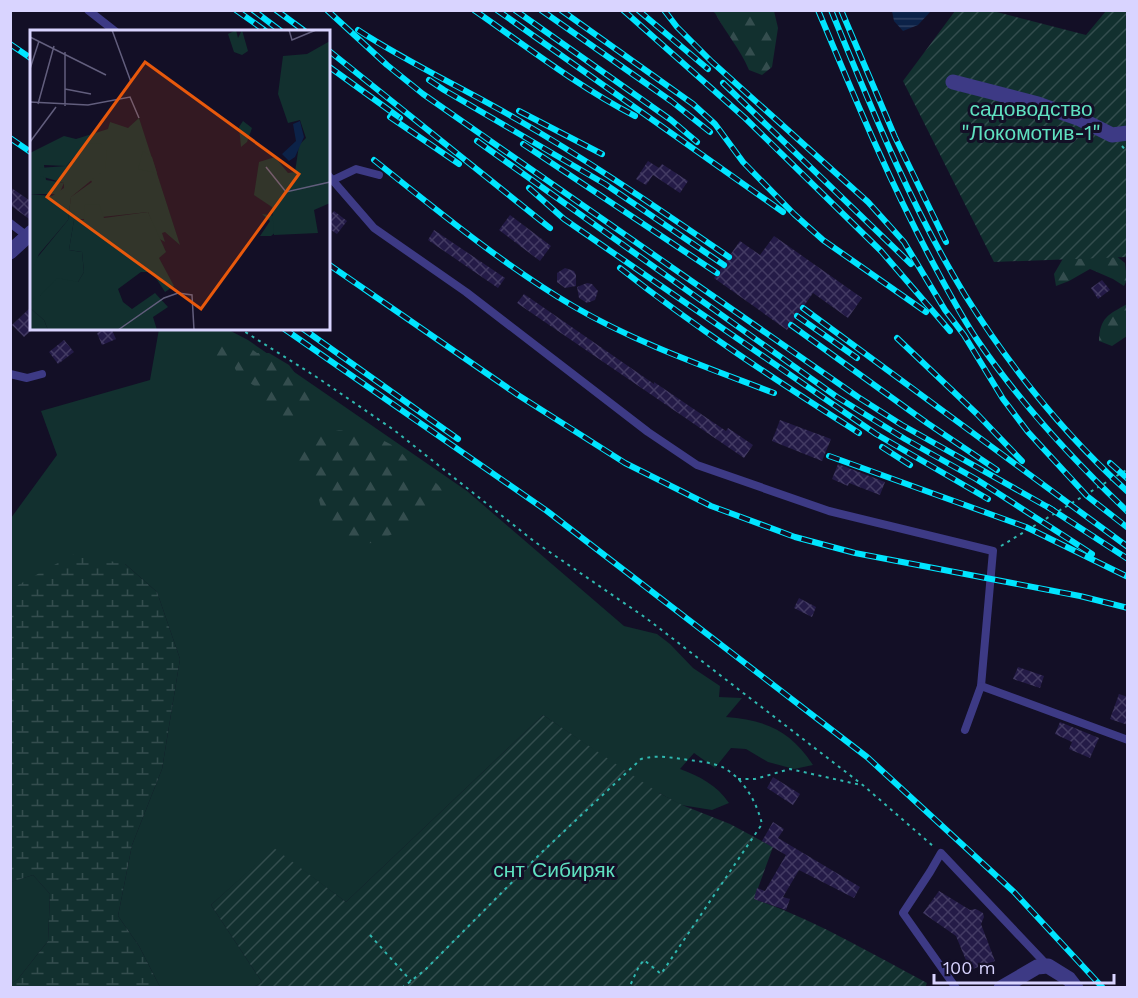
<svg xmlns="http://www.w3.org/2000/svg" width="1138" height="998" viewBox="0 0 1138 998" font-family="'Work Sans',sans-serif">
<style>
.grass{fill:#12302f}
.forest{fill:url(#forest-firs)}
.wetland{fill:url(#wetland-marsh)}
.garden{fill:url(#garden-furrows)}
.water{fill:url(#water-rules)}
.building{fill:url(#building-cross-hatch)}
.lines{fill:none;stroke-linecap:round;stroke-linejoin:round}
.path{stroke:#2fb8b0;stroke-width:2;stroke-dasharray:3 4.5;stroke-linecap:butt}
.service{stroke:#3d3a85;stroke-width:8}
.minor{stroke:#3d3a85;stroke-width:15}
.rail-casing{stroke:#00e5ff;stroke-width:6}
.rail{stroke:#130f26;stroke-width:4;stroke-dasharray:11;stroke-linecap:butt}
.labels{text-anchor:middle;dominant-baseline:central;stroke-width:6;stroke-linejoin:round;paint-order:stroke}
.park-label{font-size:21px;fill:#5fe0c0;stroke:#130f26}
.inset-road{fill:none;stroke:#625e7d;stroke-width:1.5}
.view{fill:#e8590c;fill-opacity:0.15;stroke:#e8590c;stroke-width:3}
.inset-edge{fill:none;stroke:#d9d4ff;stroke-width:3}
</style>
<defs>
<pattern id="forest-firs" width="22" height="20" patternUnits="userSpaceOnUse" patternTransform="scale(1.5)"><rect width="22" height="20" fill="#12302f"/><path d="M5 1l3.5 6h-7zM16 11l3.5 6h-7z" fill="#344d4e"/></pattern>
<pattern id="wetland-marsh" width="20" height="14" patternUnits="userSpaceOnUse" patternTransform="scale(1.5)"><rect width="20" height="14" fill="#12302f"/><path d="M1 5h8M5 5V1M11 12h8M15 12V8" fill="none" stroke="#344d4e"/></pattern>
<pattern id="garden-furrows" width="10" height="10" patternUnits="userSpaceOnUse" patternTransform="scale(1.5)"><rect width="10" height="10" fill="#12302f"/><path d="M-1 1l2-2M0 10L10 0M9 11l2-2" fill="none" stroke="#344d4e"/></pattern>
<pattern id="water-rules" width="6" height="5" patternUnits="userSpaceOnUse" patternTransform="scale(1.5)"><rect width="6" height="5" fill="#0c2248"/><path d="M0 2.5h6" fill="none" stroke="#2f4163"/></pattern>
<pattern id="building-cross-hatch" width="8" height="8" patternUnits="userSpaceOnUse" patternTransform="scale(1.5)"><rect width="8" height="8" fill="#241b47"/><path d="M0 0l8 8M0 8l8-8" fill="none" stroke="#433b63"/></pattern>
</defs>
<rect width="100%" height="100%" fill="#130f26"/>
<g class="grass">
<path d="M 159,329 L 227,329 L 248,340 L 467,491 L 624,626 L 657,634 L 670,644 L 693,668 L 720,686 L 719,697 L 742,698 L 726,717 C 766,720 791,731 813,765 L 794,769 L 768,762 L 746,749 L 731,748 L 715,768 L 694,753 L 680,769 C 699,776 717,785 729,803 L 712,810 L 681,805 L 659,793 L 638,797 L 635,778 L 543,715 L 346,902 L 274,849 L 211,905 L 262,982 L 254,987 L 160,987 L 139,946 L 118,916 L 132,845 L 162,769 L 180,659 L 157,592 L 125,564 L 19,585 L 11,603 L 11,518 L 57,455 L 41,411 L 150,380 Z"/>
<path d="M 33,875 L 50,894 L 48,941 L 18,979 L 11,984 L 10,882 Z"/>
</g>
<g class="forest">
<path d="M 712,11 L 774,11 L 778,28 L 772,67 L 762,75 L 749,70 C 740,49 726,33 715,13 Z"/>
<path d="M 1068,250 L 1115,255 L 1125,263 L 1127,280 L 1124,286 L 1113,279 L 1090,269 L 1069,281 L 1056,286 L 1054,274 Z"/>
<path d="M 1127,304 L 1127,336 L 1112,346 L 1099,341 C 1100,317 1108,315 1127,304 Z"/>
<path d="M 235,341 L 244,345 L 243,343 L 257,353 L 269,353 L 289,365 L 311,395 L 311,407 L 304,417 L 295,423 L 283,423 L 274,416 L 256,387 L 238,375 L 233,364 L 201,358 L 201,347 L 213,342 Z"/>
<path d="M 339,430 C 362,433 394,438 407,460 C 410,464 411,473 413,478 L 433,480 L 450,497 L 399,531 L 373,543 L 343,544 L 323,516 L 316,487 L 296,464 L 302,441 Z"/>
</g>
<path class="wetland" d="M 74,554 L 125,564 L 157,592 L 180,659 L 162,769 L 132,845 L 118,916 L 139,946 L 160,987 L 11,987 L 11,984 L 18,979 L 48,941 L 50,894 L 33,875 L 11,882 L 11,603 L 18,585 Z"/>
<g class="garden">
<path d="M 955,11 L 993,11 L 1086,35 L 1106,11 L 1127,11 L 1127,257 L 994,262 L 903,81 Z"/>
<path d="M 543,715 L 659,793 L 682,805 L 730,824 L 773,847 L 754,899 C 815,920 870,953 927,983 L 925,988 L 254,987 L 262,982 L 211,905 L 274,848 L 346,902 Z"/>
</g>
<path class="water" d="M 892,11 L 892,10 L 931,11 L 918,25 L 903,31 L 894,21 Z"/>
<g class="building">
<path d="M 648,161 L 659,168 L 662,164 L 688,181 L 680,193 L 653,175 L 646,185 L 636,179 Z"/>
<path d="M 10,187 L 32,202 L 32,221 L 10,205 Z"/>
<path d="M 334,211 L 347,221 L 337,234 L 328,228 L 328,218 Z"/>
<path d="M 510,215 L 551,246 L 540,261 L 499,230 Z"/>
<path d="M 434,230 L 505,278 L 498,288 L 428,240 Z"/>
<path d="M 774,236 L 862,298 L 848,318 L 813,293 L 787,330 L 714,278 L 740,241 L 760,255 Z"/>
<path d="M 565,268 L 574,271 L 576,275 L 576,286 L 565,288 L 557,282 L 557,273 Z"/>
<path d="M 1102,280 L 1110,290 L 1098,299 L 1091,288 Z"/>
<path d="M 587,283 L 592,284 L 598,291 L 595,300 L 587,303 L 579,298 L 577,287 Z"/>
<path d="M 524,294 L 654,384 L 654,382 L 726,431 L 728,428 L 753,445 L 744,458 L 517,303 Z"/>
<path d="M 32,306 L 32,330 L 24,337 L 12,325 Z"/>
<path d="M 107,328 L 111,328 L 116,339 L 102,345 L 97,333 Z"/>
<path d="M 64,340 L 74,352 L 58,364 L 49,352 Z"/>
<path d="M 780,420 L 831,439 L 822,461 L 772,441 Z"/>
<path d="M 838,464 L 885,482 L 880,495 L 849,483 L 848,486 L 832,479 Z"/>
<path d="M 799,598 L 816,607 L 812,617 L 794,608 Z"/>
<path d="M 1018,667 L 1044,676 L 1040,688 L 1013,679 Z"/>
<path d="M 1119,694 L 1128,697 L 1128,725 L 1110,719 Z"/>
<path d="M 1060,722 L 1099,738 L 1090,758 L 1069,749 L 1072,742 L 1055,734 Z"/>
<path d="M 773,777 L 800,794 L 793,805 L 767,788 Z"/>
<path d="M 773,822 L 784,829 L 778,838 L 860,887 L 854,898 L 799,870 L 783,897 L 790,899 L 786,910 L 754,899 L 757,888 L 765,891 L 786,855 L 762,841 Z"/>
<path d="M 939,891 L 970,910 L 976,909 L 983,913 L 984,917 L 981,924 L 995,961 L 970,970 L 956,936 L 923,913 Z"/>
</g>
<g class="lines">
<g class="path">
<path d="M 1122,146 L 1128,153"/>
<path d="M 239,328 L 318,378 L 394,430 L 535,542 L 646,618 L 864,786 L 933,846"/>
<path d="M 1001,546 L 1128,469"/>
<path d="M 738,779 L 755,779 L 790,769 L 861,785"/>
<path d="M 370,935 L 411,981"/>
<path d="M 402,988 L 425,970 L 541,853 L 641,759 C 656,755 667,757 682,759 C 694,761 713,762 724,768 C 744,779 757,803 762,824 L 661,974 L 644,960 L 639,966 L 629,988"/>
</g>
<g class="service">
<path d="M 88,10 L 116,32"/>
<path d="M 328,175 L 374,228 L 466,292 L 648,432 L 697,465 L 829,511 L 993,551 L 981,686"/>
<path d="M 333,180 L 356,169 L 379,175"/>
<path d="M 10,223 L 27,236"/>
<path d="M 10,374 L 27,378 L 42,374"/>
<path d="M 965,730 L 981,686 L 1128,740"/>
<path d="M 956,988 L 903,913 L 930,872 L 941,853 L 1048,966"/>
</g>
<g class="minor">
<path d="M 953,82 L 1038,104 L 1080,119 L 1112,135 L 1128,133"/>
<path d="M 10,252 L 32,232"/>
<path d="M 1001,988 L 1037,967 L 1048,966 L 1069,979 L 1076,988"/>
</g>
<g class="rail-casing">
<g id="rail">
<path d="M 236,10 L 267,32"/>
<path d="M 253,10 L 282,32"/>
<path d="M 276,10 L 306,32"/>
<path d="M 327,10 L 387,65 L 423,94 L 858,397 L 902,425 L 1053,510"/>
<path d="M 474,10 C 527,47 579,87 635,116"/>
<path d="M 497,10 L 783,212"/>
<path d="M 515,10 L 671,120 L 697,142"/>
<path d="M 541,10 L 671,101 L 710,132"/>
<path d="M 561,10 L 693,104 L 715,124 L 743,162 L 794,214 L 823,240 L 926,312"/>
<path d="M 623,10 L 745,118 L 881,251 L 950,331"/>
<path d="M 638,10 L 708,69"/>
<path d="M 664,10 L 677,27 L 712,62 L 868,202 L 904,242 L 945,310 L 964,335 L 1003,399 L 1028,432 L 1087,496 L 1128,528"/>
<path d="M 818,10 C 854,96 889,181 933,263 C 947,289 961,316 978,341 C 1021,404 1073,460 1128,512"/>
<path d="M 831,10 C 871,107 910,205 965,295 C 1010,367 1065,435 1128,492"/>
<path d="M 841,10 L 895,137 L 946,242"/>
<path d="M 358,30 C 410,64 465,89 518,120 C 591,162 660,210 729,257"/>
<path d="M 10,44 L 32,59"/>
<path d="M 328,50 L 550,228"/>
<path d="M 328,66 L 400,118"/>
<path d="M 429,80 L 444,90 L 605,184 L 724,265"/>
<path d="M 723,83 L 911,264"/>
<path d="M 519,111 L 602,154"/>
<path d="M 390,117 L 459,164"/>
<path d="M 10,138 L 32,153"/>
<path d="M 477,141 L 837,397 L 905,439 L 976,479 L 1092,554"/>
<path d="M 523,144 L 717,273"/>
<path d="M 374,160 C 438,211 502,264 573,306 C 636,343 706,367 774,393"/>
<path d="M 529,188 L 564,219 L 876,434 L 988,499"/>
<path d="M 328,264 L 518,395 L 625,463 L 711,506 L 795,537 L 855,553 L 1080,596 L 1128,608"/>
<path d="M 620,268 C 696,328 777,381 859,433"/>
<path d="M 803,308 L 1128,547"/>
<path d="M 797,316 L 857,358"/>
<path d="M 791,325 L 927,423 L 997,470"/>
<path d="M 283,328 L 547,511 L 867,757 L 1014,892 L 1103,988"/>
<path d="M 302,328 L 458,439"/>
<path d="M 897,338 L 977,414 L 1022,461"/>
<path d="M 882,447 L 910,465"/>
<path d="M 829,456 L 1026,527 L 1128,577"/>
<path d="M 1110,463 L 1128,479"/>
<path d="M 1048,507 L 1128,559"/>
</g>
</g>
<use href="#rail" class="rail"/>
</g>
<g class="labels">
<g class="park-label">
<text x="1031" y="108">садоводство<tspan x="1031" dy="24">"Локомотив-1"</tspan></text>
<text x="554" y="869">снт Сибиряк</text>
</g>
</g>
<g transform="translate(30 30)">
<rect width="300" height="300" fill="#130f26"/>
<path d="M 206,0 L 208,8 L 212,0 L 218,21 L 212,25 L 204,22 L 198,4 ZM 109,88 L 150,215 L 135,202 L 132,203 L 135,212 L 128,208 L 118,182 L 44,190 L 39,220 L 52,222 L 54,242 L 48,252 L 10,266 L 0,278 L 14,290 L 18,300 L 0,300 L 0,246 L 2,234 L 38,190 L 41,167 L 62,152 L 46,125 L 36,136 L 14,135 L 16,150 L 34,153 L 29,164 L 0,164 L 0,123 L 34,106 L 46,109 L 78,99 L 80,92 L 98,98 Z" fill="#12302f"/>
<path d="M 213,91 L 222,98 L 217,112 L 211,117 L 209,97 ZM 113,121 L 122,127 L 127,143 L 108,139 ZM 232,184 L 246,186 L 246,202 L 241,206 L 230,206 L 240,191 Z" fill="#12302f"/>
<path d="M 60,113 L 71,114 L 77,121 L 75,139 L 41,167 L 38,190 L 9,224 L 0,246 L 0,164 L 22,166 L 34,158 L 34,153 L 10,146 L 9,138 L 36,136 Z" fill="#12302f"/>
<path d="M 300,11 L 300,173 L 284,180 L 288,203 L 244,205 L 242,177 L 224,165 L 229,132 L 245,127 L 258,143 L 265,142 L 269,115 L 276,108 L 270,90 L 258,93 L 248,64 L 253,26 L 277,24 ZM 69,174 L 74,188 L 118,182 L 136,222 L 129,228 L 144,256 L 135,262 L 122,242 L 111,242 L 88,259 L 93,272 L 102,279 L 125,263 L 138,277 L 123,287 L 127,300 L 18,300 L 14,290 L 0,278 L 5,266 L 10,266 L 27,248 L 48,252 L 54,242 L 52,222 L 39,220 L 44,190 L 54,190 L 55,175 Z" fill="#12302f"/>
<path d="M 270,91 L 274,107 L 265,127 L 259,131 L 252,124 L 266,111 L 263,94 Z" fill="#0c2248"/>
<path class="inset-road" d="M 82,0 L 101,52M 259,0 L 262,10 L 286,0M 0,7 L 76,45M 35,22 L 35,76M 0,39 L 9,11M 35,59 L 61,64M 0,72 L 58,75 L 100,67 L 109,88M 8,74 L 24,16M 0,112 L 26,77M 236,137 L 256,162 L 300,152M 88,300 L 134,268 L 148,263 L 162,265 L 164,300"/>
<path class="view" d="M 115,32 L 269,144 L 171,279 L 17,167 Z"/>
<rect width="300" height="300" class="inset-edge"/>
</g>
<rect width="1138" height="998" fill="none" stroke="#d9d4ff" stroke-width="24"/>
<path d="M934 974v9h180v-9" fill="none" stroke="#d9d4ff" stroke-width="3"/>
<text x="943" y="974" font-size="18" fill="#d9d4ff" stroke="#130f26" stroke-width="4.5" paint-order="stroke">100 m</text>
</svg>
